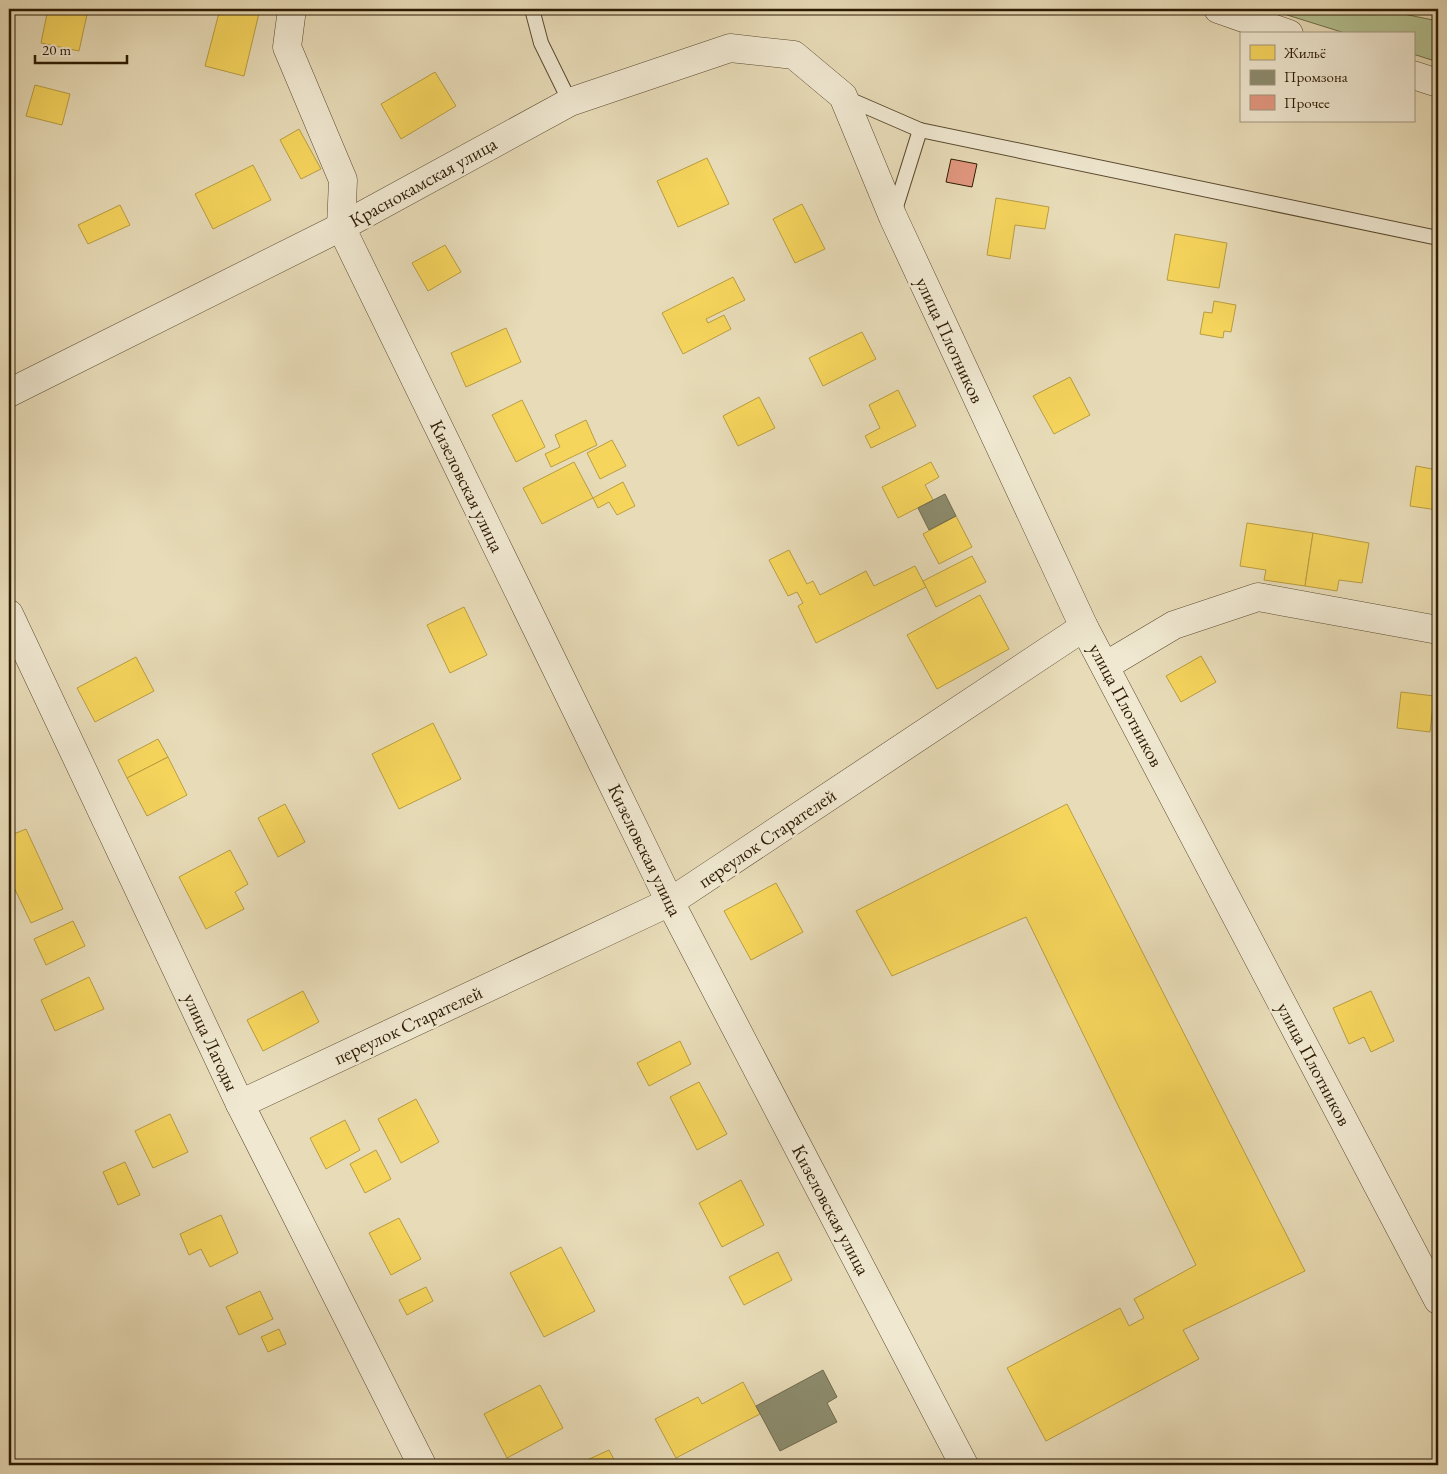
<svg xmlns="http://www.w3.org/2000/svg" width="1447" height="1474" viewBox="0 0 1447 1474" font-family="'EB Garamond',serif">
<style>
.green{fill:#b4c090;stroke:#706e49}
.homes{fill:#f6d55c;stroke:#b99d41}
.industry{fill:#8c8c6e;stroke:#6f6a4e}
.building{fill:#e2977f;stroke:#2c1b02}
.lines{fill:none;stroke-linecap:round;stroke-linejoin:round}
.service-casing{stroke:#5b4b30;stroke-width:16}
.minor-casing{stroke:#5b4b30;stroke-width:29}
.tertiary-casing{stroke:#5b4b30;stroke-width:29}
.service{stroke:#f0e8d1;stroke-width:14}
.minor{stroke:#f0e8d1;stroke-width:28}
.tertiary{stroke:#f0e8d1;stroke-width:28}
.labels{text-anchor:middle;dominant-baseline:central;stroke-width:5;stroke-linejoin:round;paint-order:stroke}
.street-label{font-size:19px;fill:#2c1b02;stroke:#f0e8d1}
</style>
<rect width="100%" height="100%" fill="#e8dcb8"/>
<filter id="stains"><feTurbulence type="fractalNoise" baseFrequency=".004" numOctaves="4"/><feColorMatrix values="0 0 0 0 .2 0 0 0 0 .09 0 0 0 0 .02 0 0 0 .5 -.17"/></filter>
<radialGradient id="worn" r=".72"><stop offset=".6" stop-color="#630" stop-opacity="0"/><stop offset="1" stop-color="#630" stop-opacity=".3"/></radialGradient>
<path class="green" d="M 1268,9 L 1379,9 L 1438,21 L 1438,62 L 1413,54 L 1413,34 L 1348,34 Z"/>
<g class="homes">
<path d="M 48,9 L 88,10 L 79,51 L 41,43 Z"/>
<path d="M 220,9 L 260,9 L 244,76 L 205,66 Z"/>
<path d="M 319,9 L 351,9 L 350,13 Z"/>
<path d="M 435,72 L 456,106 L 401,139 L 381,104 Z"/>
<path d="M 35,85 L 70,94 L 62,125 L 26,116 Z"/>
<path d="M 299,129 L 321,169 L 301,179 L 280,140 Z"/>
<path d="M 707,158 L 729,204 L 678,227 L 657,181 Z"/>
<path d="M 253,165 L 271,200 L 213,229 L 195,194 Z"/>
<path d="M 996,198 L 1049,207 L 1045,229 L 1015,225 L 1010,259 L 987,255 Z"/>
<path d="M 802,204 L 825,249 L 795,263 L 773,219 Z"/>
<path d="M 120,205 L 130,225 L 88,244 L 78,225 Z"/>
<path d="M 1175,234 L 1227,243 L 1219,288 L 1167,280 Z"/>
<path d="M 445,245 L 461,272 L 428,291 L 412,263 Z"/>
<path d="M 733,277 L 745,300 L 706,319 L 708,323 L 724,315 L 731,329 L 683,354 L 662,313 Z"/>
<path d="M 1214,301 L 1236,305 L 1231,332 L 1224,331 L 1223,338 L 1200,334 L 1204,312 L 1212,313 Z"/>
<path d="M 506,328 L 521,362 L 466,387 L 451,353 Z"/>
<path d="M 862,332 L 876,359 L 823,386 L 809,358 Z"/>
<path d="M 1070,377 L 1090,415 L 1054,434 L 1033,396 Z"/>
<path d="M 898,390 L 916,426 L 871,448 L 865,436 L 880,428 L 869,405 Z"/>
<path d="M 759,397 L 775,428 L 738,446 L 723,416 Z"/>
<path d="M 522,400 L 545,447 L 516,462 L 492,415 Z"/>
<path d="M 586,420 L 597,445 L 551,467 L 545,454 L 560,447 L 555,435 Z"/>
<path d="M 612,440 L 626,466 L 600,479 L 587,453 Z"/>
<path d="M 574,462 L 593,498 L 542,524 L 523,488 Z"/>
<path d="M 931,462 L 939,477 L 925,485 L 933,500 L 898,518 L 882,487 Z"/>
<path d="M 1416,466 L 1438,470 L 1438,510 L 1410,506 Z"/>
<path d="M 623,482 L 635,506 L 617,515 L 609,502 L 598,508 L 593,498 Z"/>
<path d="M 956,516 L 972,547 L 939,564 L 923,534 Z"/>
<path d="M 1247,523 L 1313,533 L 1305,586 L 1264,580 L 1266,570 L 1240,566 Z"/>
<path d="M 1313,533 L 1369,543 L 1362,583 L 1339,580 L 1337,591 L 1305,586 Z"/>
<path d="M 789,550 L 807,584 L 813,581 L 820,595 L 866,571 L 874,586 L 915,566 L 926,587 L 816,643 L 798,606 L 803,603 L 797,592 L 788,596 L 769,560 Z"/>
<path d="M 972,556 L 986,582 L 936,607 L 923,581 Z"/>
<path d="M 980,595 L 1009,649 L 937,689 L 907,635 Z"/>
<path d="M 464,607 L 487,655 L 450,673 L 427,625 Z"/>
<path d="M 1201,656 L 1216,682 L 1181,702 L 1166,676 Z"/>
<path d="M 136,657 L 154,691 L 95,722 L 77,688 Z"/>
<path d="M 1401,692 L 1434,696 L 1430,732 L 1397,728 Z"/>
<path d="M 433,723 L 461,779 L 399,809 L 372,754 Z"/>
<path d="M 158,739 L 168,757 L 127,778 L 118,760 Z"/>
<path d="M 168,757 L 187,795 L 147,816 L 127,778 Z"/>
<path d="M 285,804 L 305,842 L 278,857 L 258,818 Z"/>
<path d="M 1067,804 L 1305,1271 L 1183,1330 L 1199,1359 L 1046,1441 L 1007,1368 L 1120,1308 L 1129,1326 L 1144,1318 L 1134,1299 L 1196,1265 L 1026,917 L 892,976 L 856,911 Z"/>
<path d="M 26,829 L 63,909 L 31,923 L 9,877 L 9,836 Z"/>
<path d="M 230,850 L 248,884 L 235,892 L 244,909 L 206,929 L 179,877 Z"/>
<path d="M 776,883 L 803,932 L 751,960 L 724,911 Z"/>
<path d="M 73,921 L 85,946 L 46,965 L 34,939 Z"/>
<path d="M 89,977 L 104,1009 L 55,1031 L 41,1000 Z"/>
<path d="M 303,991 L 319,1022 L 263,1051 L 247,1020 Z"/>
<path d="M 1371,991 L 1394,1041 L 1371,1052 L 1364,1037 L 1349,1044 L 1333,1008 Z"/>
<path d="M 680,1041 L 691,1064 L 649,1086 L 637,1063 Z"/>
<path d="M 699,1082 L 727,1134 L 697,1150 L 670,1097 Z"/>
<path d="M 416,1099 L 439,1142 L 401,1163 L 378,1119 Z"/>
<path d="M 170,1114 L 188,1152 L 153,1168 L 135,1131 Z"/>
<path d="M 345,1120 L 360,1150 L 326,1169 L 310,1138 Z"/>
<path d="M 376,1150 L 391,1179 L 365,1193 L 350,1164 Z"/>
<path d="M 125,1162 L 140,1195 L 118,1205 L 103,1172 Z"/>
<path d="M 741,1180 L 764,1225 L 722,1247 L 699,1203 Z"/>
<path d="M 221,1215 L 238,1253 L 210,1267 L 201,1249 L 189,1255 L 180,1234 Z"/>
<path d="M 399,1218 L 421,1259 L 391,1275 L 369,1233 Z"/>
<path d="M 561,1247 L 595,1311 L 544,1337 L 510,1273 Z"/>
<path d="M 778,1252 L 792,1280 L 744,1305 L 729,1277 Z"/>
<path d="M 426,1287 L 433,1301 L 407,1315 L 399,1300 Z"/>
<path d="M 260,1291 L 273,1319 L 239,1335 L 226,1307 Z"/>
<path d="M 279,1329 L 286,1344 L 268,1352 L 261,1337 Z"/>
<path d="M 743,1382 L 760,1414 L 676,1458 L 655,1419 L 698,1397 L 702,1404 Z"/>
<path d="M 540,1385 L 563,1428 L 507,1458 L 484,1414 Z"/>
<path d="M 609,1450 L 617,1465 L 576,1465 Z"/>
</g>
<g class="industry">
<path d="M 945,494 L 956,516 L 929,530 L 918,508 Z"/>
<path d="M 823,1370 L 837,1397 L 827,1403 L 837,1422 L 780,1451 L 756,1406 Z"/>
</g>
<path class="building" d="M 951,159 L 977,164 L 972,187 L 946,182 Z"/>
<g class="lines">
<g class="service-casing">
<g id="service">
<path d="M 532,9 L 541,43 L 570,102"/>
<path d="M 844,97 L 920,130 L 1438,238"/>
<path d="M 894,213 L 920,130"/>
</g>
</g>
<g class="minor-casing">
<g id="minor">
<path d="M 292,9 L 287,47 L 343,180 L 341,227 L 670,902 L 964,1465"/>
<path d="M 9,393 L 341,227 L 570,102 L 730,48 L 794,55 L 843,96 L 893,217 L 1084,627 L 1438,1300"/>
<path d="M 1105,666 L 1174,625 L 1258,597 L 1438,630"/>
<path d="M 240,1104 L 670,902 L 1084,627"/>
</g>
</g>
<g class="tertiary-casing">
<g id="tertiary">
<path d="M 1218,9 L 1289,34"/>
<path d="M 1413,75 L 1438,83"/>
<path d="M 9,614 L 240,1104 L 422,1465"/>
</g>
</g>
<use href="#service" class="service"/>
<use href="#minor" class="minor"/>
<use href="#tertiary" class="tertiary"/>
</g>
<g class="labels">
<g class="street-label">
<text transform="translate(423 182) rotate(-29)">Краснокамская улица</text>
<text transform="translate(950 340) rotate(65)">улица Плотников</text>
<text transform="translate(467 486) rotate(64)">Кизеловская улица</text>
<text transform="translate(1126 705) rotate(62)">улица Плотников</text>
<text transform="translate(767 838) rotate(-34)">переулок Старателей</text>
<text transform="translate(645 850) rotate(64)">Кизеловская улица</text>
<text transform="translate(408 1025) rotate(-25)">переулок Старателей</text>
<text transform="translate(211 1042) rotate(65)">улица Лагоды</text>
<text transform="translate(1314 1064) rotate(62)">улица Плотников</text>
<text transform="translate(831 1210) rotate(62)">Кизеловская улица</text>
</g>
</g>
<rect width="1447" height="1474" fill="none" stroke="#e8dcb8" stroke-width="30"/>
<rect x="10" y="10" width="1427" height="1454" fill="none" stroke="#2c1b02" stroke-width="2.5"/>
<rect x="15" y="15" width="1417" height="1444" fill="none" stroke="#2c1b02"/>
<rect x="1240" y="32" width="175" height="90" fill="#f0e8d1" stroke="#a2967e"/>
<rect x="1250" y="45" width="25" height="15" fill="#f6d55c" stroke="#a2967e"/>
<text x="1284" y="58" font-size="15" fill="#2c1b02">Жильё</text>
<rect x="1250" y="70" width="25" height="15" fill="#8c8c6e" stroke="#a2967e"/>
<text x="1284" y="82" font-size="15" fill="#2c1b02">Промзона</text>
<rect x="1250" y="95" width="25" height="15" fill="#e2977f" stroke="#a2967e"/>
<text x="1284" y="108" font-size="15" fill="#2c1b02">Прочее</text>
<path d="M35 55v8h92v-8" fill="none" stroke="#2c1b02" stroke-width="2.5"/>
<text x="42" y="55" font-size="15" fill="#2c1b02" stroke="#f0e8d1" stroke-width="4" paint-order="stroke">20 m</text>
<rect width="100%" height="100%" filter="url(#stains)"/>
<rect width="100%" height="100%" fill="url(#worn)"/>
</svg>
